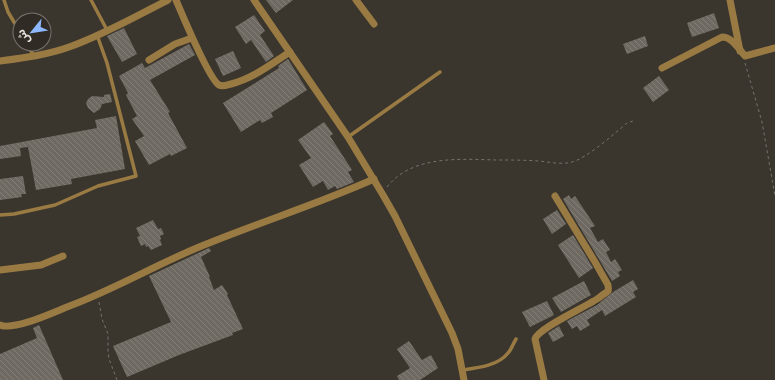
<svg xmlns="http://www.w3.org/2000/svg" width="775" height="380" viewBox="0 0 775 380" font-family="'Noto Sans','Noto Sans Arabic',sans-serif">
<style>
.building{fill:url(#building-back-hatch)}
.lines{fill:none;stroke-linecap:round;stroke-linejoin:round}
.path{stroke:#76726c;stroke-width:1;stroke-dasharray:3 3;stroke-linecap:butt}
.service{stroke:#9a7a43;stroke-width:3.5}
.minor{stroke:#9a7a43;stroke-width:7}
</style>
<defs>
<pattern id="building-back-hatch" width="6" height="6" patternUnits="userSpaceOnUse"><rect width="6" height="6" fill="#6e6961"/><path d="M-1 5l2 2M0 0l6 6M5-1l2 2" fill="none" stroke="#837e77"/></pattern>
</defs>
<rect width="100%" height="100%" fill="#3a362e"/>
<g class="building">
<path d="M 266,0 L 293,0 L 276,13 Z"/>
<path d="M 714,13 L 719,28 L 692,37 L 687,23 Z"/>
<path d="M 254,15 L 265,31 L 260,35 L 274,56 L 266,62 L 251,40 L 246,44 L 235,27 Z"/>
<path d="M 124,28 L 137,54 L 122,62 L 107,36 Z"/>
<path d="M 645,36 L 648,46 L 627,54 L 623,44 Z"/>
<path d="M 189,44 L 195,55 L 150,80 L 170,112 L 168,113 L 187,148 L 171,156 L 170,154 L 149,165 L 135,141 L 144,136 L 132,119 L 137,116 L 126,95 L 128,93 L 119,76 L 142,63 L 145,68 Z"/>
<path d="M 233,51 L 241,68 L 223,76 L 215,59 Z"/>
<path d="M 288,59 L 307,90 L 271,113 L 273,117 L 262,123 L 260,120 L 241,132 L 223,103 L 279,68 L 278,66 Z"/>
<path d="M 659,76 L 669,90 L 653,102 L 643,88 Z"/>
<path d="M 110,94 L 112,102 L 102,104 L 100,109 L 94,113 L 88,108 L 86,103 L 88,99 L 92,96 L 104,97 L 104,95 Z"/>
<path d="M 116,116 L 125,169 L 71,179 L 72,184 L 36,190 L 28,147 L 20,148 L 21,156 L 0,159 L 0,146 L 97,128 L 95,120 Z"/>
<path d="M 324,122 L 333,134 L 330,136 L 352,170 L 348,172 L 354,182 L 337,189 L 335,186 L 328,190 L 323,181 L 313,187 L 299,165 L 311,158 L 298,140 Z"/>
<path d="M 23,176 L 26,194 L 21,194 L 22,197 L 0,200 L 0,179 Z"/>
<path d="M 569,195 L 571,199 L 575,196 L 595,226 L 590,228 L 598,242 L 603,239 L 610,250 L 606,252 L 611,262 L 615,259 L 622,270 L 618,272 L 620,276 L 612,281 L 563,199 Z"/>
<path d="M 557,210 L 566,224 L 552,234 L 543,219 Z"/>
<path d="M 153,220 L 158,229 L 161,228 L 164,234 L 160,236 L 161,239 L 160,240 L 162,245 L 151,250 L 148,246 L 146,247 L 145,244 L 141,246 L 137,237 L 140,236 L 136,228 Z"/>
<path d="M 573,235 L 593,268 L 579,278 L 558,245 Z"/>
<path d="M 209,248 L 211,251 L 201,257 L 210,277 L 209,277 L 214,290 L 222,285 L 228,294 L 227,295 L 243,329 L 232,333 L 233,335 L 179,355 L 127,377 L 113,346 L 171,322 L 149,276 Z"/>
<path d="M 633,280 L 638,289 L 633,292 L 636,297 L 605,316 L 602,310 L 587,320 L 590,325 L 580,331 L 577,326 L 572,329 L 567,321 L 597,305 L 613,292 Z"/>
<path d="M 584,281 L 591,295 L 561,312 L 552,298 Z"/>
<path d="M 547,301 L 554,315 L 530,327 L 522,312 Z"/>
<path d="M 39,325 L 63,380 L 0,380 L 0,354 L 37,338 L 33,328 Z"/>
<path d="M 559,326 L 564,336 L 553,342 L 548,333 Z"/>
<path d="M 409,341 L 422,360 L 431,355 L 438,368 L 420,380 L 399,380 L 397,376 L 410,368 L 397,349 Z"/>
</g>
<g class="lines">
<g class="path">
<path d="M 745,63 L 762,122 L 775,196"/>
<path d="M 387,187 C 412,155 460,159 496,160 C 510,160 525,160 539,161 C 550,162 561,165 572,162 C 587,158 614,134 627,123 L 633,121"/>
<path d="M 99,302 L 102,319 L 108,334 L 108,352 L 109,359 L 117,380"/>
</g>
<g class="service">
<path d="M 4,0 L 8,12 L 20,32"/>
<path d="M 91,0 L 107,30"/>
<path d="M 27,44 L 34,56"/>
<path d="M 348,137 L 440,72"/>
<path d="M 0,215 L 14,214 L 55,205 L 98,186 L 136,176 L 107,63 L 97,35"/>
<path d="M 462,370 C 477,368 498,366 508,353 C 511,350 513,344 516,339"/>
</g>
<g class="minor">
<path d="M 176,0 C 182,14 209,79 219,85 C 223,87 227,85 231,84 C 254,78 271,64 290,52"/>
<path d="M 254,0 L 348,137 L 383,195 L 395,216 L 452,333 L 458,349 L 464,380"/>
<path d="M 356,0 L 374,24"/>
<path d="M 730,0 L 740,51"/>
<path d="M 149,60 L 175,44 L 192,38"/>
<path d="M 0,61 C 23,58 47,55 69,47 C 103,35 136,16 168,0"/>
<path d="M 662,68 L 722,37 C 732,37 738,48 745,56 L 775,48"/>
<path d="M 0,270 L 41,265 L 63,256"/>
<path d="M 0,325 C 15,331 56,311 72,305 C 117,288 159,263 204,245 C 260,222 318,204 374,179"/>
<path d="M 544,380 L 535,339 C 538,328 588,306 600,297 C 602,295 606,293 608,291 C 609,289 608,287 608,285 L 595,262 L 555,196"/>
</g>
</g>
<g transform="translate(32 32) rotate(240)"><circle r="19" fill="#302b24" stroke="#78746e"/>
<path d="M0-3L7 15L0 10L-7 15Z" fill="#8eb8fd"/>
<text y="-6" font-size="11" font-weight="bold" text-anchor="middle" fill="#e4e1dd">ش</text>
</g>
</svg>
